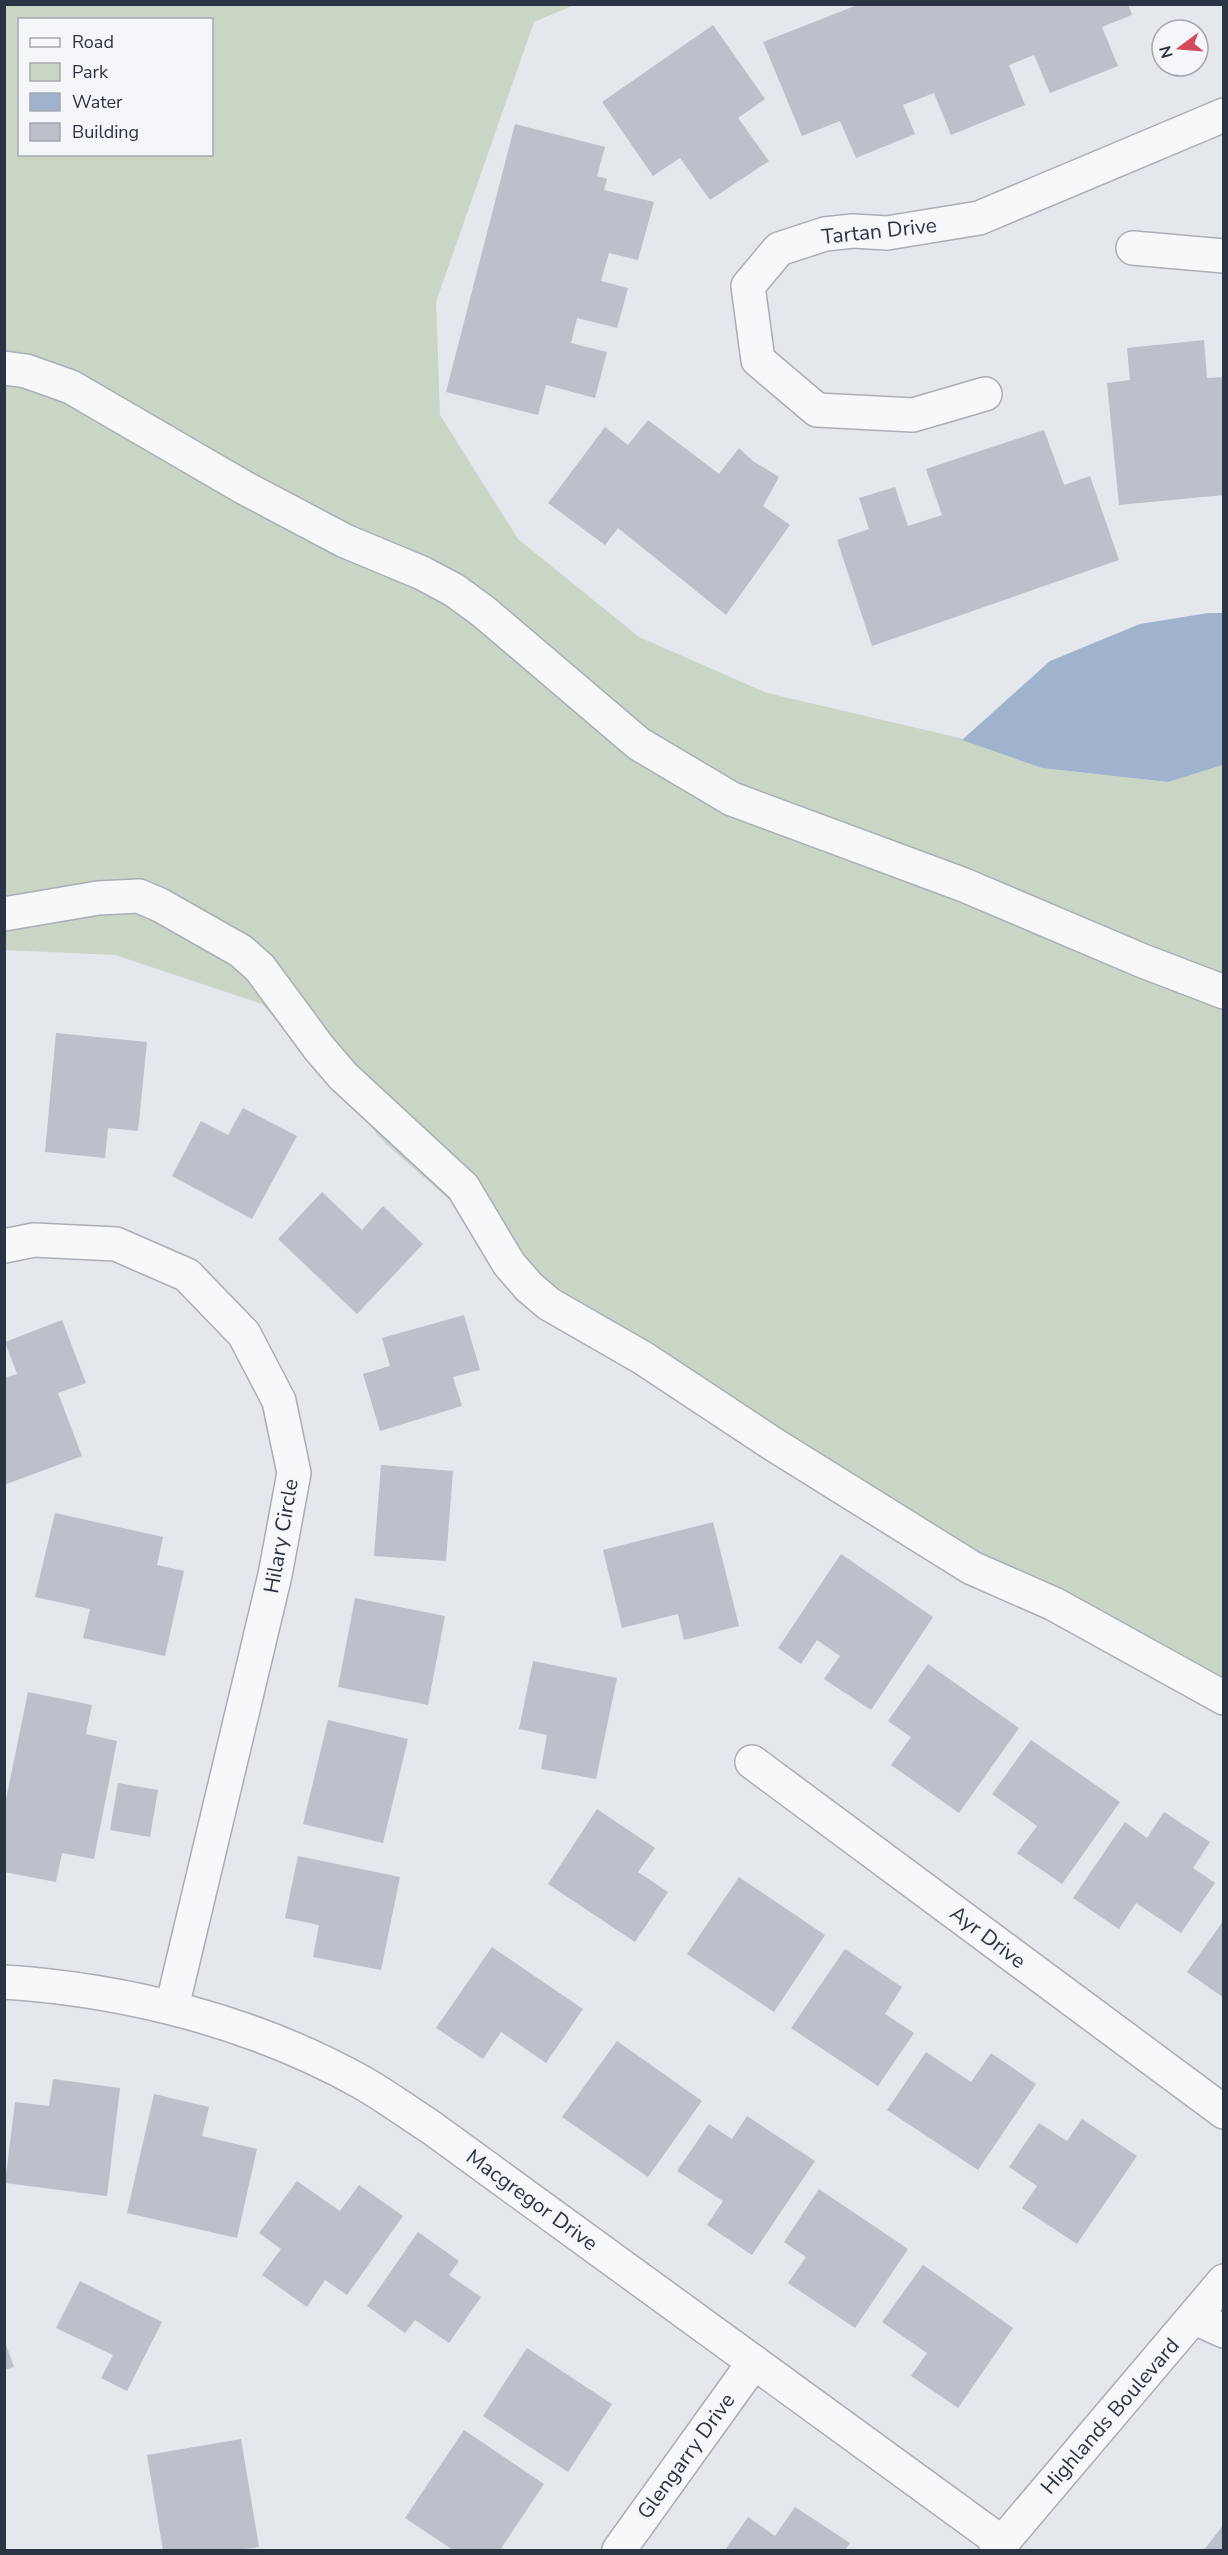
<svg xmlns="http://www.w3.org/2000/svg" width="1228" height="2555" viewBox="0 0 1228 2555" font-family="'Nunito Sans',sans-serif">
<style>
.green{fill:#c9d6c5;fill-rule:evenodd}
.water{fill:#9fb4cc}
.building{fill:#bbc0ca}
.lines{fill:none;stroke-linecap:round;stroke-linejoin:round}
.minor-casing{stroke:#a9aeb7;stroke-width:36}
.minor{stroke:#f7f8fa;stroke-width:33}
.labels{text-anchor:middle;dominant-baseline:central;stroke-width:5;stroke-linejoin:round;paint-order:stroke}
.street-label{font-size:21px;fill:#2b3445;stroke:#f4f6f9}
</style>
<rect width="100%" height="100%" fill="#e4e7ec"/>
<path class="green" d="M 5,5 L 574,5 L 534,22 L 436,302 L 440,415 L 518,539 L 639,637 L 767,693 L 964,739 L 1042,768 L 1168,782 L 1223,765 L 1223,1713 L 591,1324 L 386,1144 L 262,1004 L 115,955 L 5,950 ZM 20,20 L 212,20 L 212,154 L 20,154 Z"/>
<path class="water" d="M 1208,613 L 1223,613 L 1223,765 L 1168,782 L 1042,768 L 962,740 L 1050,661 L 1140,624 Z"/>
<g class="building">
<path d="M 860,4 L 1128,4 L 1132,15 L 1102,27 L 1118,66 L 1050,93 L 1034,55 L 1009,65 L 1025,105 L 951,135 L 934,93 L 903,105 L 915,134 L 856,158 L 840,121 L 802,136 L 763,42 Z"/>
<path d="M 713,25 L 765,99 L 738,118 L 769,161 L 710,200 L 680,158 L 653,176 L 602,102 Z"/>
<path d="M 515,124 L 605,147 L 597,176 L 607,179 L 604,190 L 654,202 L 638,260 L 609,253 L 601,281 L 628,288 L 617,328 L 577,318 L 571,343 L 607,352 L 595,398 L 546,385 L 538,415 L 446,392 Z"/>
<path d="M 1204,340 L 1207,378 L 1224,377 L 1224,495 L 1119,505 L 1107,383 L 1130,380 L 1127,348 Z"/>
<path d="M 648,420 L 719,474 L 739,448 L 753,461 L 779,477 L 763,506 L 790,525 L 726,615 L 618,528 L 605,545 L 548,503 L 605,427 L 628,445 Z"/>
<path d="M 1044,430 L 1064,485 L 1090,476 L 1119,560 L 872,646 L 837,540 L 869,529 L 859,498 L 895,487 L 908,526 L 942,515 L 926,469 Z"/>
<path d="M 56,1033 L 147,1042 L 138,1131 L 108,1128 L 105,1158 L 45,1152 Z"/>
<path d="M 243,1108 L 297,1136 L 252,1219 L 172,1176 L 201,1121 L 228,1135 Z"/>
<path d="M 322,1192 L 362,1230 L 383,1206 L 423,1244 L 357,1314 L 278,1239 Z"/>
<path d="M 464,1315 L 480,1370 L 453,1377 L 462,1406 L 380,1431 L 363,1374 L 390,1366 L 382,1338 Z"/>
<path d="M 62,1320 L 86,1383 L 58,1393 L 82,1456 L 4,1485 L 4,1378 L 17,1374 L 5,1342 Z"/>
<path d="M 381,1465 L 453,1471 L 446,1561 L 374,1556 Z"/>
<path d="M 55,1513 L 163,1537 L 157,1565 L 184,1571 L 165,1656 L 83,1638 L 90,1609 L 35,1597 Z"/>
<path d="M 713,1522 L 739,1626 L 684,1640 L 678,1614 L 622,1628 L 603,1550 Z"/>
<path d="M 841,1554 L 933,1617 L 871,1710 L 824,1679 L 840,1656 L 817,1640 L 801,1664 L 778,1648 Z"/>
<path d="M 355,1598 L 445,1616 L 428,1705 L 338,1687 Z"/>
<path d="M 533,1661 L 617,1678 L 596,1779 L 541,1769 L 547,1735 L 519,1729 Z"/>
<path d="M 928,1664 L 1019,1728 L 959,1813 L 891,1765 L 911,1737 L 888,1721 Z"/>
<path d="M 28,1692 L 92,1705 L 86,1734 L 117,1741 L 94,1859 L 62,1853 L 56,1882 L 4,1872 L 4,1809 Z"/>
<path d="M 328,1720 L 408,1739 L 383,1843 L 303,1824 Z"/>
<path d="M 1031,1740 L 1120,1802 L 1062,1884 L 1017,1853 L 1037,1826 L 992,1794 Z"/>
<path d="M 118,1783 L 158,1790 L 150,1837 L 110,1830 Z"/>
<path d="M 597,1809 L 655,1848 L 638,1872 L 668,1892 L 635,1942 L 548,1884 Z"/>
<path d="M 1164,1812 L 1210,1842 L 1193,1868 L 1215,1883 L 1181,1933 L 1136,1903 L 1119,1929 L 1073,1898 L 1125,1822 L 1147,1838 Z"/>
<path d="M 298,1856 L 400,1877 L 381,1970 L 313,1957 L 319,1925 L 285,1918 Z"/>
<path d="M 739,1877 L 825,1935 L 774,2012 L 687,1954 Z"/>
<path d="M 1224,1920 L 1224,1998 L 1187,1972 Z"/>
<path d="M 492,1947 L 583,2009 L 546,2063 L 501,2032 L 483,2059 L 436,2028 Z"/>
<path d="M 845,1949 L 902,1987 L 885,2014 L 914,2033 L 878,2086 L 791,2028 Z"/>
<path d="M 617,2041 L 702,2101 L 648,2177 L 562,2117 Z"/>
<path d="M 926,2052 L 971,2082 L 991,2053 L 1036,2084 L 978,2170 L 887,2110 Z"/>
<path d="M 53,2079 L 120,2088 L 107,2196 L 5,2183 L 15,2102 L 49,2106 Z"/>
<path d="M 154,2094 L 209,2107 L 202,2136 L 257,2149 L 237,2238 L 127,2213 Z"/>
<path d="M 747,2116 L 815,2161 L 752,2255 L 707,2225 L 723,2201 L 677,2171 L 709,2124 L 732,2139 Z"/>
<path d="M 1082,2119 L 1137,2156 L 1077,2244 L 1022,2208 L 1037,2186 L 1009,2167 L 1039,2123 L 1067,2141 Z"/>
<path d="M 297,2181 L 340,2211 L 359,2185 L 403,2216 L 347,2295 L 325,2280 L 307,2307 L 262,2275 L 281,2249 L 259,2233 Z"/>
<path d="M 819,2189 L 908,2249 L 855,2328 L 788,2283 L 806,2257 L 784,2242 Z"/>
<path d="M 418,2232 L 459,2261 L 449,2275 L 481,2297 L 449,2343 L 415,2320 L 405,2333 L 367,2306 Z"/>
<path d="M 923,2265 L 1013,2328 L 958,2408 L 911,2376 L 927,2353 L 882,2322 Z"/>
<path d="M 80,2281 L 162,2322 L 127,2391 L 101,2378 L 113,2355 L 56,2328 Z"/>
<path d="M 4,2339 L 14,2367 L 4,2370 Z"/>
<path d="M 527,2348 L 612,2404 L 568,2472 L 483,2416 Z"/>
<path d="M 464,2430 L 544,2484 L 500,2550 L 453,2550 L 405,2518 Z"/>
<path d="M 241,2439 L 259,2547 L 237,2550 L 163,2550 L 147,2455 Z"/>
<path d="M 795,2507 L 850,2543 L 845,2550 L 725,2550 L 748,2517 L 775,2536 Z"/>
<path d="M 1224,2524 L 1224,2550 L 1204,2550 Z"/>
</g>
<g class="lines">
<g class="minor-casing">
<g id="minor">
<path d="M 1133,248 L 1224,256"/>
<path d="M 4,368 L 26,371 L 71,387 L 243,487 L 345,541 L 422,573 L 454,590 L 484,612 L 639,744 L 732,799 L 964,885 L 1143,961 L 1224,992"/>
<path d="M 985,394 L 913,415 L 817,410 L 758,360 L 748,286 L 779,249 L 825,234 L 853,231 L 887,233 L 979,218 L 1224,115"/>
<path d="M 4,914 L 98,898 L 139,896 L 160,905 L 241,951 L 260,968 L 319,1048 L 343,1076 L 463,1187 L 509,1264 L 529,1287 L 549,1304 L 643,1358 L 773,1444 L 972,1568 L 1054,1604 L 1224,1698"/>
<path d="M 4,1246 L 34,1240 L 116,1244 L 187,1275 L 244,1334 L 279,1401 L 294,1473 L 275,1575 L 172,2007"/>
<path d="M 752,1762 L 1224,2112"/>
<path d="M 4,1982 C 128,1990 254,2022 363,2083 C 387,2097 409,2113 432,2128 L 1001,2542"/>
<path d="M 1195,2318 L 1224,2331"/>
<path d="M 619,2550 L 754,2362"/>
<path d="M 996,2550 L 1224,2281"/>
</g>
</g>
<use href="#minor" class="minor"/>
</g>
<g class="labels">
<g class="street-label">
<text transform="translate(879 231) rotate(-6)">Tartan Drive</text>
<text transform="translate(281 1536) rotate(-80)">Hilary Circle</text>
<text transform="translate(988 1937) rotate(37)">Ayr Drive</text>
<text transform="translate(532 2200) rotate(36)">Macgregor Drive</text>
<text transform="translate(1110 2416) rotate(-49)">Highlands Boulevard</text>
<text transform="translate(686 2456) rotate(-54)">Glengarry Drive</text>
</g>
</g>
<rect width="1228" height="2555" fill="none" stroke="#2b3445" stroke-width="12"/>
<rect x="18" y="18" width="195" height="138" fill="#f4f6f9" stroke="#a4a8b1" stroke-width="1.5"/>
<rect x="30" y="38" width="30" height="9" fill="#f7f8fa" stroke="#a4a8b1" stroke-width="1.5"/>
<text x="72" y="48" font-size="18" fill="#2b3445">Road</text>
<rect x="30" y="63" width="30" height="18" fill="#c9d6c5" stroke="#a4a8b1" stroke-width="1.5"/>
<text x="72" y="78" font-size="18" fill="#2b3445">Park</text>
<rect x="30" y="93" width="30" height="18" fill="#9fb4cc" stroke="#a4a8b1" stroke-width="1.5"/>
<text x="72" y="108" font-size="18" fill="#2b3445">Water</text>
<rect x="30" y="123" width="30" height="18" fill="#bbc0ca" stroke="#a4a8b1" stroke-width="1.5"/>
<text x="72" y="138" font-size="18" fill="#2b3445">Building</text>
<g transform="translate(1180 48) rotate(254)"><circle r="28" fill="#f4f6f9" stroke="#a4a8b1" stroke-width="1.5"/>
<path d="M0-4.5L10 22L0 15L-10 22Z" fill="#d1495b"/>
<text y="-9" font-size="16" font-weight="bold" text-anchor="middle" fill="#2b3445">N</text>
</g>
</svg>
